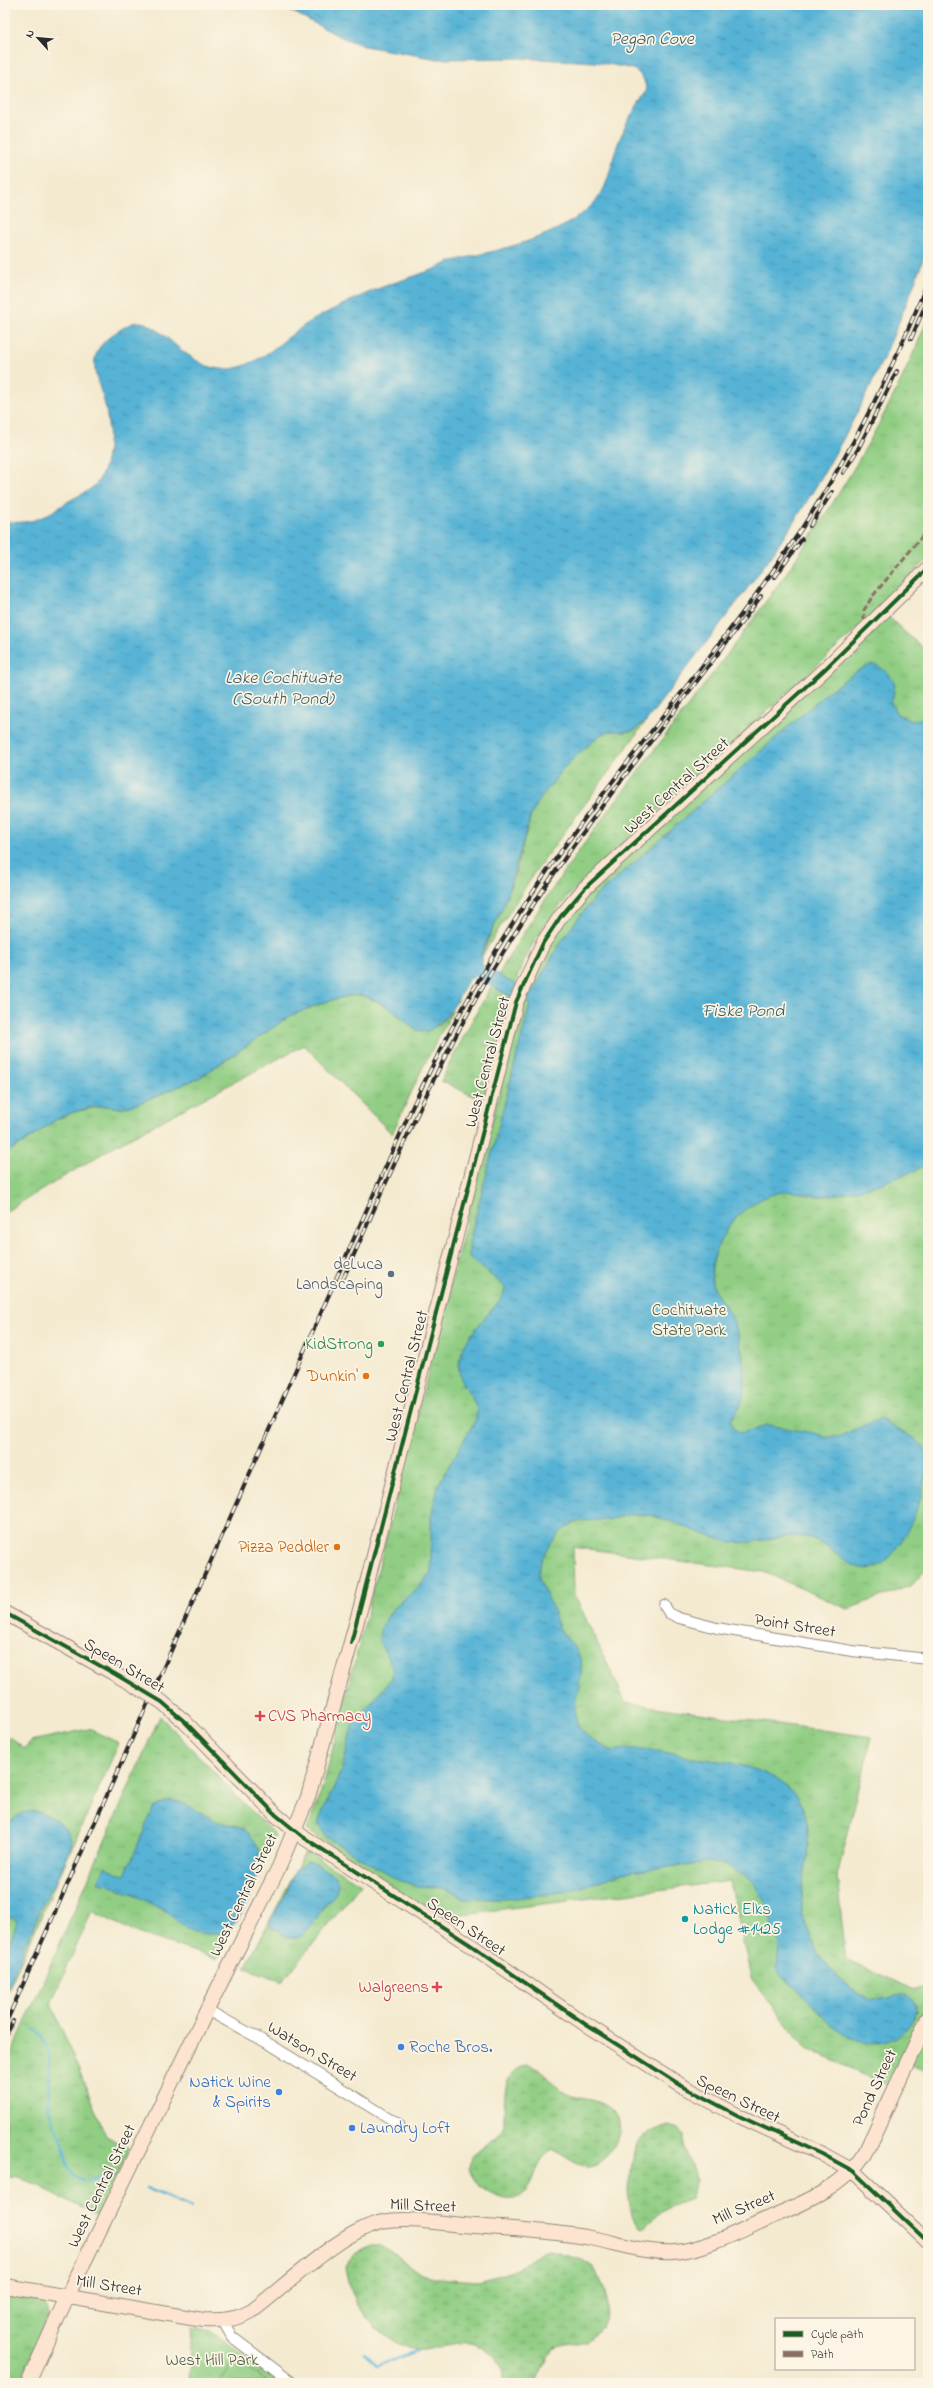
<svg xmlns="http://www.w3.org/2000/svg" width="933" height="2388" viewBox="0 0 933 2388" font-family="'Indie Flower',sans-serif">
<style>
.wetland{fill:url(#wetland-marsh);stroke:#5e7c58}
.park{fill:url(#park-tufts);stroke:#5e7c58}
.garden{fill:#91ce84;stroke:#5e7c58}
.water{fill:url(#water-ripples);stroke:#416f80}
.lines{fill:none;stroke-linecap:round;stroke-linejoin:round}
.stream{stroke:#57b3d5;stroke-width:2.5}
.street-casing{stroke:#908a7e;stroke-width:12}
.secondary-casing{stroke:#908a7e;stroke-width:16}
.street{stroke:#fff;stroke-width:10}
.secondary{stroke:#fde4d1;stroke-width:14}
.rail-casing{stroke:#2b2b2b;stroke-width:4}
.rail{stroke:#fcf5e5;stroke-width:2.5;stroke-dasharray:8;stroke-linecap:butt}
.secondary-bridge-casing{stroke:#908a7e;stroke-width:16;stroke-linecap:butt}
.secondary-bridge{stroke:#fde4d1;stroke-width:14}
.quiet{stroke:#8d6e63;stroke-width:3;stroke-dasharray:6 3;stroke-linecap:butt}
.cycleway-casing{stroke:#fcf5e5;stroke-width:6}
.cycleway{stroke:#1b5e20;stroke-width:4}
.service-dot{fill:#5c6f8a;stroke:#fcf5e5;stroke-width:1.5}
.leisure-dot{fill:#2e9e5b;stroke:#fcf5e5;stroke-width:1.5}
.food-dot{fill:#e8710a;stroke:#fcf5e5;stroke-width:1.5}
.health-dot{fill:#e0444e;stroke:#fcf5e5;stroke-width:1.5}
.culture-dot{fill:#0f9aa8;stroke:#fcf5e5;stroke-width:1.5}
.shop-dot{fill:#3f7fe0;stroke:#fcf5e5;stroke-width:1.5}
.labels{text-anchor:middle;dominant-baseline:central;stroke-width:3.5;stroke-linejoin:round;paint-order:stroke}
.street-label{font-size:17px;fill:#2b2b2b;stroke:#fcf5e5}
.service-label{font-size:17px;fill:#4e5e75;stroke:#fcf5e5;text-anchor:end}
.park-label{font-size:17px;fill:#4a5c46;stroke:#fcf5e5}
.leisure-label{font-size:17px;fill:#27864d;stroke:#fcf5e5;text-anchor:end}
.food-label{font-size:17px;fill:#c56008;stroke:#fcf5e5;text-anchor:end}
.health-label{font-size:17px;fill:#be3a42;stroke:#fcf5e5;text-anchor:start}
.culture-label{font-size:17px;fill:#0d838f;stroke:#fcf5e5;text-anchor:start}
.shop-label{font-size:17px;fill:#366cbe;stroke:#fcf5e5;text-anchor:start}
.water-label{font-size:18px;font-style:italic;fill:#3a5b66;stroke:#fcf5e5}
</style>
<defs>
<pattern id="wetland-marsh" width="20" height="14" patternUnits="userSpaceOnUse"><rect width="20" height="14" fill="#91ce84"/><path d="M1 5h8M5 5V1M11 12h8M15 12V8" fill="none" stroke="#7db172"/></pattern>
<pattern id="park-tufts" width="24" height="20" patternUnits="userSpaceOnUse"><rect width="24" height="20" fill="#91ce84"/><path d="M3 7l-1-3M5 7V3M7 7l1-3M15 17l-1-3M17 17v-4M19 17l1-3" fill="none" stroke="#7db172"/></pattern>
<pattern id="water-ripples" width="26" height="14" patternUnits="userSpaceOnUse"><rect width="26" height="14" fill="#57b3d5"/><path d="M2 4q2-2 4 0t4 0M15 11q2-2 4 0t4 0" fill="none" stroke="#4892ad"/></pattern>
</defs>
<rect width="100%" height="100%" fill="#fcf5e5"/>
<filter id="ink" filterUnits="userSpaceOnUse"><feTurbulence type="fractalNoise" baseFrequency=".025" numOctaves="2"/><feDisplacementMap in="SourceGraphic" scale="8" xChannelSelector="R" yChannelSelector="G"/><feConvolveMatrix kernelMatrix="1 2 1 2 8 2 1 2 1" color-interpolation-filters="sRGB"/></filter>
<filter id="wash" filterUnits="userSpaceOnUse"><feTurbulence type="fractalNoise" baseFrequency=".012" numOctaves="4" result="noise"/><feDisplacementMap in="SourceGraphic" scale="16" xChannelSelector="R" yChannelSelector="G"/><feGaussianBlur stdDeviation="0.9" result="paint"/><feColorMatrix in="noise" values="0 0 0 0 0 0 0 0 0 0 0 0 0 0 0 0 0 1.4 0 .05"/><feComposite in="paint" operator="in"/></filter>
<g filter="url(#wash)">
<rect width="100%" height="100%" fill="#f4ead0"/>
<g class="wetland">
<path d="M 527,2065 C 531,2066 537,2068 541,2071 C 550,2077 556,2089 566,2093 C 582,2101 601,2098 614,2112 C 630,2129 608,2165 588,2166 C 576,2167 563,2153 552,2150 C 530,2163 535,2211 498,2197 C 482,2191 475,2183 468,2168 C 473,2143 499,2144 504,2124 C 505,2122 503,2118 504,2115 C 505,2094 502,2073 527,2065 Z"/>
<path d="M 668,2126 L 679,2129 L 684,2136 L 684,2147 L 695,2171 L 697,2181 L 690,2199 L 661,2211 L 646,2226 L 640,2228 C 632,2223 628,2199 628,2188 C 628,2186 635,2145 636,2143 C 640,2136 660,2127 668,2126 Z"/>
<path d="M 371,2245 L 381,2245 L 421,2274 L 439,2278 L 477,2281 L 493,2277 L 513,2271 L 541,2253 L 550,2251 L 582,2260 L 593,2267 L 607,2296 L 607,2312 L 601,2328 L 587,2341 L 557,2347 L 549,2354 L 536,2383 L 503,2383 C 504,2372 501,2364 493,2356 C 474,2336 458,2343 434,2348 C 429,2349 421,2351 416,2350 C 379,2342 349,2303 345,2267 C 351,2255 359,2250 371,2245 Z"/>
</g>
<g class="park">
<path d="M 928,318 L 928,558 L 866,621 L 595,868 C 573,892 549,915 533,944 C 506,992 496,1048 484,1101 L 441,1081 C 485,991 538,905 598,825 C 718,662 853,509 928,318 Z"/>
<path d="M 884,613 L 928,653 L 928,1567 L 912,1585 L 848,1609 L 764,1572 L 573,1547 L 574,1594 L 626,1703 L 872,1737 L 837,1876 L 846,1960 L 915,1990 L 928,1986 L 928,2072 L 902,2060 L 890,2086 L 807,2049 L 751,1978 L 730,1881 L 438,1917 L 307,1830 L 324,1783 L 508,1058 L 521,990 L 552,929 Z"/>
<path d="M 647,720 L 534,873 L 480,959 L 514,877 L 531,815 L 541,797 L 570,761 L 600,735 L 612,731 L 625,732 L 635,730 Z"/>
<path d="M 360,995 C 383,1002 399,1014 416,1030 L 439,1025 L 453,1010 L 422,1069 L 392,1134 L 304,1045 L 118,1144 L 5,1212 L 5,1153 L 22,1144 L 57,1119 L 74,1112 L 107,1105 L 120,1108 L 159,1096 L 180,1084 L 199,1078 L 290,1016 L 324,1002 L 348,996 Z"/>
<path d="M 160,1716 L 275,1835 L 217,1959 L 132,1931 L 92,1911 L 51,2003 L 106,2136 L 130,2148 L 97,2215 L 19,2176 L 5,2178 L 5,2068 Z"/>
<path d="M 89,1729 L 119,1743 L 5,1997 L 5,1744 L 10,1737 L 24,1749 L 31,1741 Z"/>
<path d="M 306,1851 L 361,1884 L 283,1981 L 245,1968 Z"/>
<path d="M 5,2294 L 42,2302 L 46,2306 L 47,2317 L 20,2383 L 5,2383 Z"/>
<path d="M 192,2327 L 212,2331 L 279,2383 L 189,2383 Z"/>
</g>
<path class="garden" d="M 237,2362 L 241,2363 L 268,2383 L 220,2383 L 231,2365 Z"/>
<g class="water">
<path d="M 271,5 L 928,5 L 928,243 C 919,275 906,304 894,334 C 861,411 819,487 771,556 C 731,612 688,665 647,720 L 635,730 L 625,732 L 612,731 L 600,735 L 570,761 L 541,797 L 531,815 L 504,905 L 482,951 L 482,965 L 507,980 L 531,991 L 534,991 C 550,956 571,926 595,897 L 830,690 C 840,684 862,665 873,665 C 878,665 883,669 886,672 C 898,682 895,689 891,703 L 897,714 L 912,721 L 928,717 L 928,1165 C 901,1176 877,1187 848,1192 C 837,1194 826,1197 815,1196 C 804,1194 794,1190 782,1192 C 763,1195 740,1210 729,1226 C 718,1242 708,1266 713,1286 C 717,1297 727,1307 732,1317 C 740,1337 752,1387 740,1406 C 737,1411 733,1415 730,1421 L 733,1428 L 741,1433 L 767,1425 L 814,1433 L 827,1437 L 838,1437 L 881,1418 L 894,1428 L 916,1439 L 924,1447 C 927,1457 927,1467 926,1476 C 923,1500 899,1563 873,1568 C 848,1574 832,1542 806,1537 C 781,1532 755,1546 730,1542 C 699,1536 672,1517 640,1514 C 628,1513 619,1518 608,1520 C 597,1521 586,1519 575,1523 C 564,1527 558,1534 551,1544 C 534,1569 536,1575 549,1600 C 554,1609 555,1619 559,1628 C 564,1635 570,1641 575,1648 C 600,1685 539,1719 613,1751 C 647,1744 670,1755 702,1759 C 745,1763 805,1776 808,1830 C 810,1856 801,1882 802,1908 C 803,1925 817,1952 827,1966 C 835,1976 860,1997 873,1999 C 892,2002 911,1982 917,2011 C 900,2052 861,2050 830,2024 C 813,2008 799,1989 780,1974 L 777,1969 L 779,1944 L 765,1902 L 756,1885 L 747,1877 L 723,1864 L 707,1862 L 623,1873 L 569,1891 L 524,1897 L 505,1899 L 466,1899 L 444,1888 L 417,1886 L 398,1880 L 326,1837 L 319,1825 L 319,1820 L 342,1769 L 352,1726 L 392,1678 L 393,1668 L 379,1641 L 380,1630 L 393,1608 L 417,1589 L 431,1572 L 431,1517 L 438,1485 L 476,1419 C 479,1404 470,1396 463,1383 C 446,1352 485,1320 503,1296 L 505,1287 L 469,1257 L 469,1242 L 530,1004 L 502,992 L 475,976 L 468,980 C 457,1001 449,1019 427,1032 L 416,1030 L 392,1010 L 376,1000 L 360,995 L 348,996 L 324,1002 L 290,1016 L 199,1078 L 137,1104 L 120,1108 L 107,1106 L 92,1107 L 74,1112 L 57,1119 L 22,1144 L 5,1153 L 5,522 C 36,524 44,517 69,501 C 79,495 93,490 99,480 C 109,464 110,433 107,416 C 104,385 78,360 112,335 C 118,331 128,324 136,322 C 161,319 188,373 229,369 C 260,366 283,339 308,323 C 330,310 352,300 375,290 C 394,282 413,277 432,270 C 439,268 446,263 453,261 C 498,250 561,238 594,203 C 607,190 610,170 615,152 C 622,130 634,109 647,91 L 644,80 L 637,71 L 630,68 L 596,62 L 521,58 L 438,59 L 364,46 L 341,37 L 295,13 Z"/>
<path d="M 171,1800 C 189,1803 201,1814 217,1821 C 226,1825 236,1824 244,1829 C 248,1832 253,1838 256,1843 C 267,1860 245,1917 230,1929 C 223,1933 214,1934 206,1934 C 189,1934 180,1922 167,1913 C 146,1900 122,1888 98,1882 L 105,1866 L 115,1873 L 125,1875 L 153,1809 L 160,1804 Z"/>
<path d="M 34,1811 C 52,1816 67,1824 72,1843 L 57,1881 L 49,1891 L 24,1947 L 5,1995 L 5,1959 L 17,1921 L 12,1917 L 9,1918 L 5,1926 L 5,1826 L 22,1813 Z"/>
<path d="M 307,1862 C 316,1862 316,1865 323,1869 C 329,1872 338,1877 338,1886 C 337,1895 329,1900 324,1906 C 318,1915 304,1943 290,1938 C 284,1935 278,1930 271,1927 L 270,1920 L 285,1896 L 295,1871 Z"/>
</g>
<g class="lines">
<g class="stream">
<path d="M 34,2029 C 59,2047 46,2083 49,2109 C 51,2121 58,2129 62,2140 C 65,2148 65,2158 68,2167 C 71,2172 75,2177 81,2179 C 92,2184 101,2173 113,2176"/>
<path d="M 146,2188 L 190,2207"/>
<path d="M 364,2353 L 377,2365 L 417,2351"/>
</g>
</g>
</g>
<g filter="url(#ink)">
<g class="lines">
<g class="street-casing">
<g id="street">
<path d="M 664,1605 L 669,1613 L 679,1618 L 717,1628 L 852,1651 L 928,1659"/>
<path d="M 207,2010 L 271,2045 L 399,2124"/>
<path d="M 223,2321 L 232,2337 L 293,2383"/>
</g>
</g>
<g class="secondary-casing">
<g id="secondary">
<path d="M 5,1613 L 115,1674"/>
<path d="M 185,1722 L 276,1815 L 303,1837 L 469,1944 L 585,2024 L 682,2086 L 739,2116 L 822,2154 L 853,2171 L 928,2242"/>
<path d="M 5,2286 L 203,2320 C 222,2321 235,2320 252,2311 C 287,2285 341,2231 382,2222 C 408,2217 438,2223 463,2225 C 506,2229 549,2230 591,2238 C 618,2243 647,2254 674,2252 C 710,2249 746,2227 778,2214 C 811,2200 846,2184 865,2153 L 928,2018"/>
<path d="M 28,2383 L 67,2297 L 207,2010 L 279,1867 L 308,1797 L 361,1606 L 516,1002 L 543,943 L 561,916 L 585,888 L 824,670 L 928,568"/>
</g>
</g>
<use href="#street" class="street"/>
<use href="#secondary" class="secondary"/>
<g class="rail-casing">
<g id="rail">
<path d="M 911,339 L 924,308"/>
<path d="M 843,473 L 858,449 L 897,371"/>
<path d="M 810,526 L 832,492"/>
<path d="M 775,577 L 802,539"/>
<path d="M 343,1279 C 394,1166 441,1051 507,946 C 582,823 676,712 761,596"/>
<path d="M 5,2025 L 410,1112 C 448,1031 491,954 541,880 C 617,768 707,667 784,555 C 843,469 890,378 928,281"/>
<path d="M 5,2038 L 13,2021"/>
</g>
</g>
<use href="#rail" class="rail"/>
<g class="secondary-bridge-casing">
<path id="secondary-bridge" d="M 115,1674 L 162,1702 L 185,1722"/>
</g>
<use href="#secondary-bridge" class="secondary-bridge"/>
<path class="quiet" d="M 864,620 L 864,610 L 872,597 L 928,529"/>
<g class="cycleway-casing">
<g id="cycleway">
<path d="M 5,1613 L 115,1674 L 162,1702 L 185,1722 L 276,1815 L 303,1837 L 469,1944 L 585,2024 L 682,2086 L 739,2116 L 822,2154 L 853,2171 L 928,2242"/>
<path d="M 351,1643 L 516,1002 L 543,943 L 561,916 L 585,888 L 824,670 L 928,568"/>
</g>
</g>
<use href="#cycleway" class="cycleway"/>
</g>
</g>
<circle class="service-dot" cx="391" cy="1274" r="4"/>
<circle class="leisure-dot" cx="381" cy="1344" r="4"/>
<g class="food-dot">
<circle cx="366" cy="1376" r="4"/>
<circle cx="337" cy="1547" r="4"/>
</g>
<g class="health-dot">
<path d="M258 1710h4v4h4v4h-4v4h-4v-4h-4v-4h4z"/>
<path d="M435 1981h4v4h4v4h-4v4h-4v-4h-4v-4h4z"/>
</g>
<circle class="culture-dot" cx="685" cy="1919" r="4"/>
<g class="shop-dot">
<circle cx="401" cy="2047" r="4"/>
<circle cx="279" cy="2092" r="4"/>
<circle cx="352" cy="2128" r="4"/>
</g>
<g class="labels">
<g class="street-label">
<text transform="translate(677 786) rotate(-42)">West Central Street</text>
<text transform="translate(488 1062) rotate(-75)">West Central Street</text>
<text transform="translate(407 1376) rotate(-76)">West Central Street</text>
<text transform="translate(795 1626) rotate(9)">Point Street</text>
<text transform="translate(124 1666) rotate(31)">Speen Street</text>
<text transform="translate(244 1895) rotate(-64)">West Central Street</text>
<text transform="translate(466 1927) rotate(34)">Speen Street</text>
<text transform="translate(312 2052) rotate(31)">Watson Street</text>
<text transform="translate(875 2088) rotate(-65)">Pond Street</text>
<text transform="translate(738 2099) rotate(26)">Speen Street</text>
<text transform="translate(102 2186) rotate(-64)">West Central Street</text>
<text transform="translate(423 2206) rotate(2)">Mill Street</text>
<text transform="translate(744 2208) rotate(-23)">Mill Street</text>
<text transform="translate(109 2286) rotate(9)">Mill Street</text>
</g>
<g class="service-label">
<text x="383" y="1264">deLuca<tspan x="383" dy="20">Landscaping</tspan></text>
</g>
<g class="park-label">
<text x="689" y="1310">Cochituate<tspan x="689" dy="20">State Park</tspan></text>
<text x="212" y="2360">West Hill Park</text>
</g>
<g class="leisure-label">
<text x="373" y="1344">KidStrong</text>
</g>
<g class="food-label">
<text x="358" y="1376">Dunkin'</text>
<text x="329" y="1547">Pizza Peddler</text>
</g>
<g class="health-label">
<text x="268" y="1716">CVS Pharmacy</text>
<text x="429" y="1987" text-anchor="end">Walgreens</text>
</g>
<g class="culture-label">
<text x="693" y="1909">Natick Elks<tspan x="693" dy="20">Lodge #1425</tspan></text>
</g>
<g class="shop-label">
<text x="409" y="2047">Roche Bros.</text>
<text x="271" y="2082" text-anchor="end">Natick Wine<tspan x="271" dy="20">&amp; Spirits</tspan></text>
<text x="360" y="2128">Laundry Loft</text>
</g>
<g class="water-label">
<text x="652" y="40">Pegan Cove</text>
<text x="283" y="679">Lake Cochituate<tspan x="283" dy="21">(South Pond)</tspan></text>
<text x="743" y="1012">Fiske Pond</text>
</g>
</g>
<rect width="933" height="2388" fill="none" stroke="#fcf5e5" stroke-width="20"/>
<rect x="775" y="2318" width="140" height="52" fill="#fcf5e5" stroke="#a8a49b"/>
<rect x="783" y="2331" width="20" height="6" fill="#1b5e20" stroke="#a8a49b"/>
<text x="811" y="2338" font-size="12" fill="#2b2b2b">Cycle path</text>
<rect x="783" y="2351" width="20" height="6" fill="#8d6e63" stroke="#a8a49b"/>
<text x="811" y="2358" font-size="12" fill="#2b2b2b">Path</text>
<g transform="translate(38 38) rotate(297)" stroke="#fcf5e5" stroke-width="3" paint-order="stroke">
<path d="M0-3L7 15L0 10L-7 15Z" fill="#2b2b2b"/>
<text y="-6" font-size="11" font-weight="bold" text-anchor="middle" fill="#2b2b2b">N</text>
</g>
</svg>
